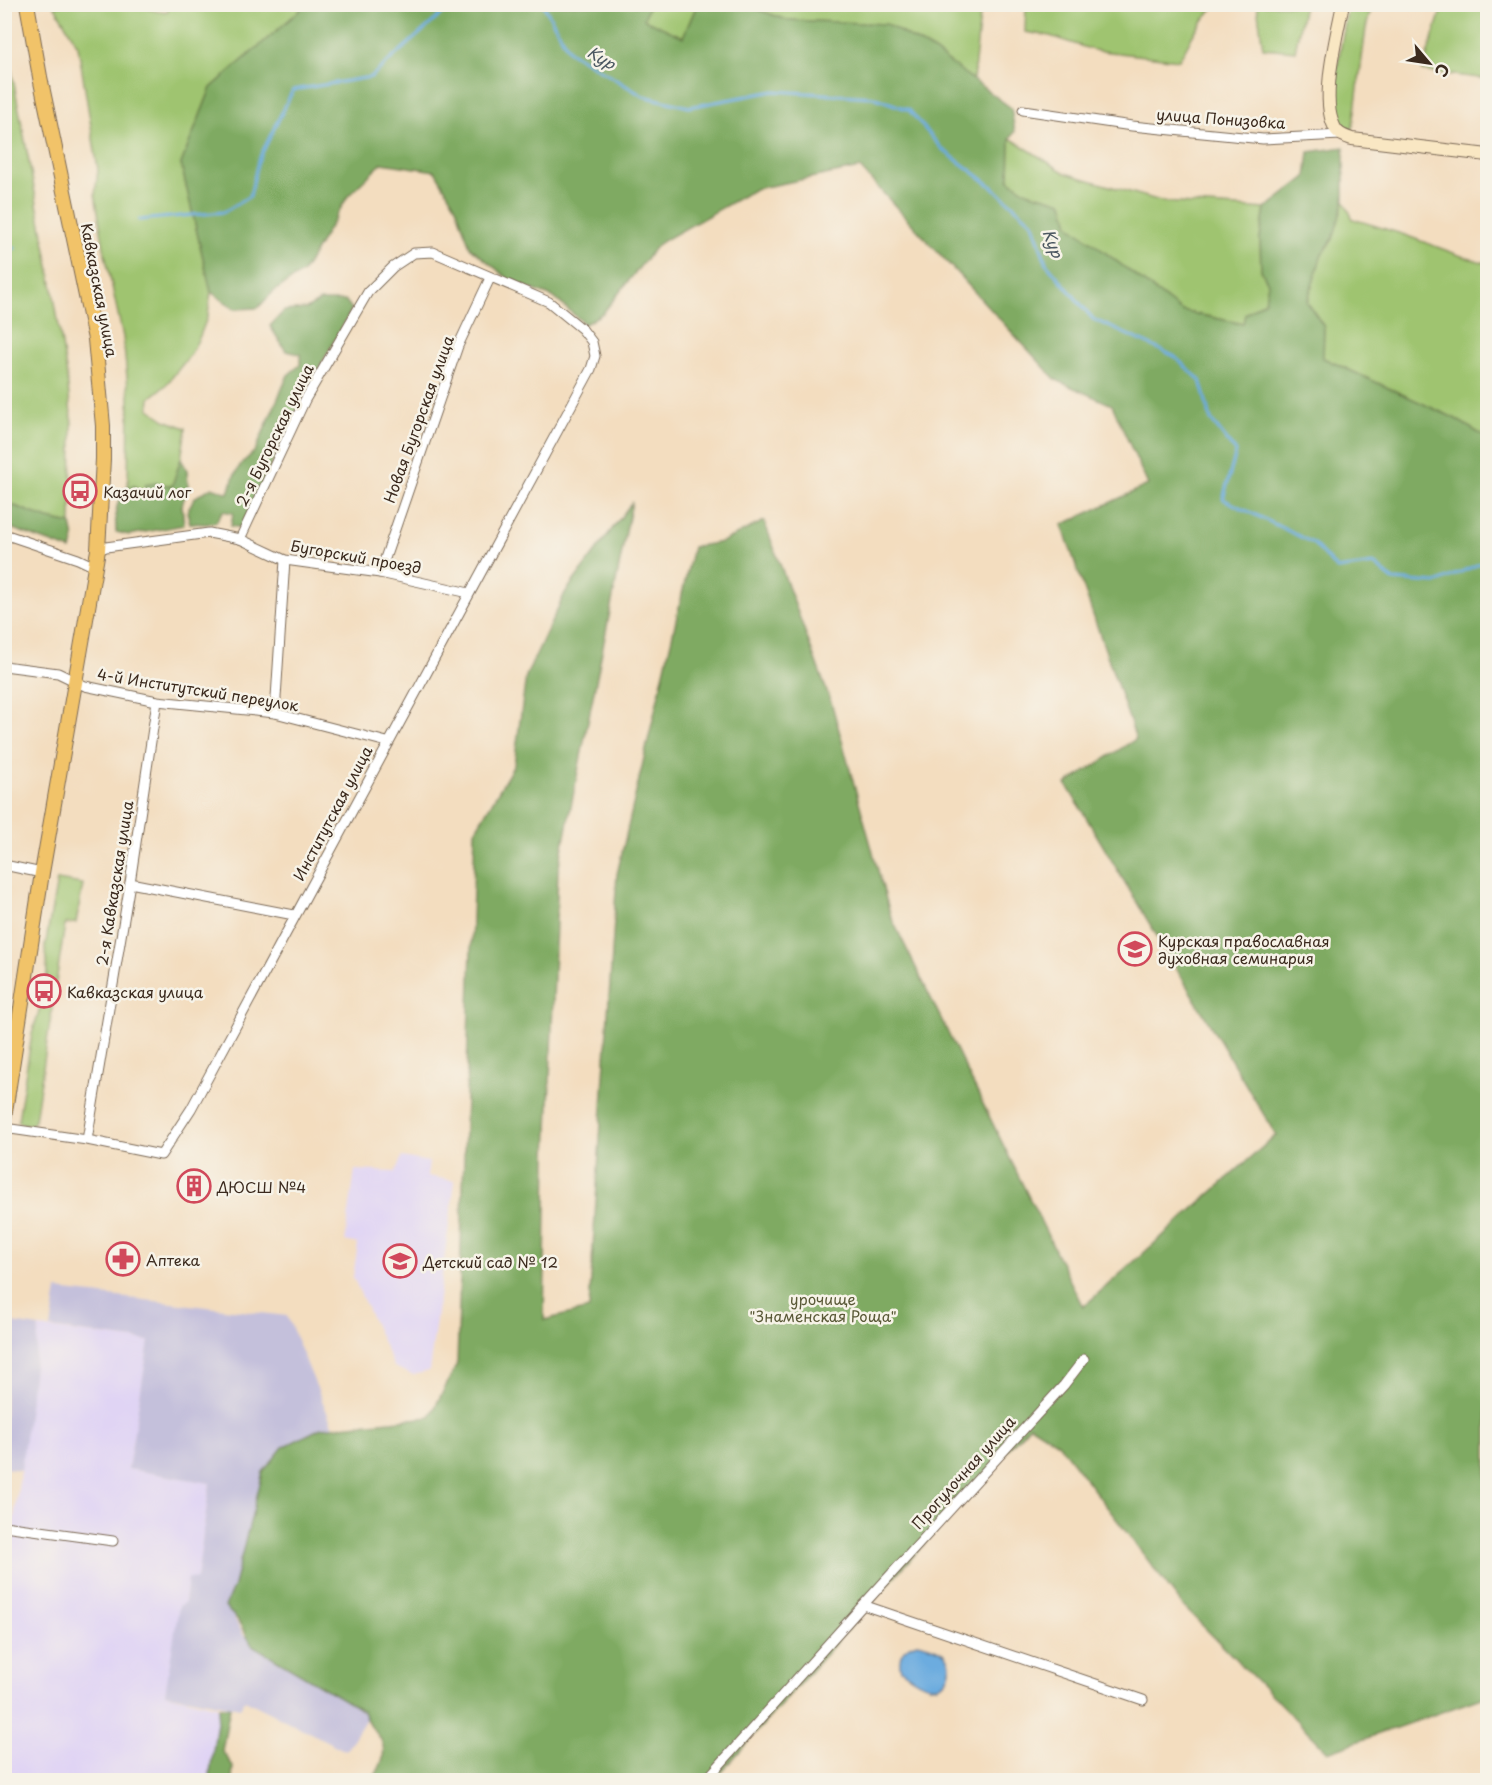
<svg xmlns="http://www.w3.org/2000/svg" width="1492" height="1785" viewBox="0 0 1492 1785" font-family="'Playpen Sans',sans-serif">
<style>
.built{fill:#e0d4f4}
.industrial{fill:#c4c0db}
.green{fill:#9fc46f;stroke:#6d7746;stroke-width:1.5}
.forest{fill:#7faa62;stroke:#5d6a40;stroke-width:1.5}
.water{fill:#6cacdf;stroke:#546b7e;stroke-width:1.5}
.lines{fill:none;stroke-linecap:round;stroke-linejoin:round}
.stream{stroke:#6cacdf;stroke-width:3}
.minor-casing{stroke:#7b6956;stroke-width:11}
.secondary-casing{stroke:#7b6956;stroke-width:14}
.primary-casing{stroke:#7b6956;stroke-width:16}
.minor{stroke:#fff;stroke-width:9}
.secondary{stroke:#f9e7c3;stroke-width:12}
.primary{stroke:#f1c369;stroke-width:14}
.labels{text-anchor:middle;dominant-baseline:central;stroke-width:5;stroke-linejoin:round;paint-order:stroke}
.street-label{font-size:15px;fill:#3b2a1e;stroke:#f7f3e8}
.poi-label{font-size:15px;fill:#3b2a1e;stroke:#f7f3e8;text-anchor:start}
.park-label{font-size:15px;fill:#595836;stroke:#f7f3e8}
.water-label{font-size:16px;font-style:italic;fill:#4c5862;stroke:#f7f3e8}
</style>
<rect width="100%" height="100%" fill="#f7f3e8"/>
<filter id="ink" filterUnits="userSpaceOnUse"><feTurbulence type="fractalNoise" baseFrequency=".0167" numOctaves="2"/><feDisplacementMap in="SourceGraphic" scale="12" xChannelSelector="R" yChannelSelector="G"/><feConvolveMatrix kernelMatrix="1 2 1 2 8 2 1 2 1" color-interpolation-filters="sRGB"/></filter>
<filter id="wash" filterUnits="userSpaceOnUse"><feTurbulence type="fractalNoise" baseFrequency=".008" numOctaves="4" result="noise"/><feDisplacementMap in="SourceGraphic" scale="24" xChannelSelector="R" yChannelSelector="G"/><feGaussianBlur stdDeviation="1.35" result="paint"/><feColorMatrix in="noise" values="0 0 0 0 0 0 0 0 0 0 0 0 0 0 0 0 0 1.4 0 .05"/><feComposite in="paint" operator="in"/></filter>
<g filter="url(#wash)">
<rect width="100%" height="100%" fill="#f3ddbf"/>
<g class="built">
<path d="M 402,1157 L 429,1162 L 427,1176 L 455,1181 L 429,1371 L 413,1375 L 394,1367 L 353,1277 L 358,1244 L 345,1241 L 355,1170 L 395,1172 Z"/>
<path d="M 39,1327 L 149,1341 L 128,1469 L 210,1483 L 197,1579 L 188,1579 L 185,1602 L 165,1694 L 219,1707 L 209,1780 L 5,1780 L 4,1597 L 9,1581 L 5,1550 L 12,1535 Z"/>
</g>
<g class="industrial">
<path d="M 57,1290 L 287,1316 L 334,1429 L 229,1608 L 244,1636 L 370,1712 L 346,1751 L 245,1700 L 240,1708 L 165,1694 L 179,1606 L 185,1602 L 188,1578 L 197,1579 L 210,1483 L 128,1469 L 149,1341 L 51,1328 Z"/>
<path d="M 5,1322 L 39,1327 L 21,1470 L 5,1468 Z"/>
</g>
<g class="green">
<path d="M 54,5 L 133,5 C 147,6 154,14 168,11 L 168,5 L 306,5 L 211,88 L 181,164 L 211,292 L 208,315 L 200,336 L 190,355 L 166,385 L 150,398 L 149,409 L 165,420 L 186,428 L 181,459 L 172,486 L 157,483 L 144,494 L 135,486 L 128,486 L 129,397 L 123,337 L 105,254 L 95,194 L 98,170 L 78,46 Z"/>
<path d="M 649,5 L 697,5 L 683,37 L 643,19 Z"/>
<path d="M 745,5 L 981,5 L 973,81 L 934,51 L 886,24 L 787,20 Z"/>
<path d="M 1026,5 L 1026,4 L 1215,5 L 1196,30 L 1179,60 L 1093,50 L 1050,36 L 1025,32 Z"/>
<path d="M 1257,5 L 1304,5 L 1295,51 L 1263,48 Z"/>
<path d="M 1348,5 L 1372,5 L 1366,28 L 1352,133 L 1341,126 L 1335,81 Z"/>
<path d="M 1443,5 L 1487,5 L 1487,79 L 1422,71 Z"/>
<path d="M 7,47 L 49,266 L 66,369 L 72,423 L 71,524 L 48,519 L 5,502 L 4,64 Z"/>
<path d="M 1010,138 L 1065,173 L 1164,202 L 1265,209 L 1260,238 L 1261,270 L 1268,283 L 1265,302 L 1245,314 L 1244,324 L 1182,311 L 1069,225 L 1063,202 L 1027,192 L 1009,180 Z"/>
<path d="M 1344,201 L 1353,219 L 1402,234 L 1467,258 L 1487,263 L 1487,438 L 1454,418 L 1323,358 L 1324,327 L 1307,302 L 1322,254 L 1333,239 Z"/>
<path d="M 57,880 L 83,884 L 76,923 L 65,924 L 35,1120 L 32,1125 L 19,1123 L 18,1120 L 32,1034 L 42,1001 L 47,973 L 45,947 Z"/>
</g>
<g class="forest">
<path d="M 306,5 L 649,5 L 644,19 L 683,37 L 697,5 L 745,5 L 787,20 L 886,24 L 934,51 L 1011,108 L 1015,132 L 1010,138 L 1009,180 L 1027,192 L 1063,202 L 1069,225 L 1182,311 L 1243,324 L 1245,314 L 1265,301 L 1268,283 L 1261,270 L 1260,238 L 1265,209 L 1306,177 L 1309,152 L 1344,147 L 1344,201 L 1333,239 L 1322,254 L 1307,302 L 1324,327 L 1323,358 L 1454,418 L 1487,438 L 1487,1696 L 1328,1752 L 1183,1606 L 1058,1443 L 1030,1425 L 714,1780 L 372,1780 C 380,1769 388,1754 381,1740 C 375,1728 367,1726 363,1711 L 252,1645 L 237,1619 L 225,1607 L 234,1585 L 263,1472 L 283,1447 L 321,1428 L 430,1417 L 457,1364 L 475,831 L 514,765 L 526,676 L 565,593 L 632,502 L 558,871 L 547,1157 L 544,1320 L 589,1309 L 617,874 L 693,547 L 722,542 L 764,521 L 832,705 L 891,917 L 1083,1307 L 1276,1135 L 1066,784 L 1136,739 L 1062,525 L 1148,485 L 1112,405 L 1056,380 L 860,168 L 755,189 L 658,244 L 603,313 L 585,324 L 553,297 L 512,282 L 470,247 L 456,207 L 435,171 L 382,163 L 348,196 L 303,272 L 273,292 L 258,308 L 235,309 L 211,292 L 181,164 L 211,88 Z"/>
<path d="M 320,301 L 346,301 L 352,309 L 302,399 L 241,528 L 231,526 L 233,513 L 223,511 L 216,522 L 206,524 L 190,523 L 187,512 L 194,498 L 212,487 L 228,493 L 234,476 L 241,464 L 255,451 L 288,375 L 300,365 L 300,354 L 286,351 L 270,326 L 284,311 L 306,309 Z"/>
<path d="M 181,459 L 187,470 L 188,487 L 182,505 L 184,525 L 129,535 L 116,532 C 115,515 115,499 128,486 L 135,486 L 144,493 L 145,485 L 157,483 L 172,486 Z"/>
<path d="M 4,502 L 48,519 L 71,524 L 74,538 L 71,550 L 5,526 Z"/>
<path d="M 219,1707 L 230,1707 L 222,1751 L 233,1766 L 232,1780 L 209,1780 Z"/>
</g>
<path class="water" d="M 917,1643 C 926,1645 936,1647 944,1653 C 957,1665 948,1689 930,1686 C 919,1684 909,1676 901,1670 C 897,1655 903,1647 917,1643 Z"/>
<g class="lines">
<g class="stream">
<path d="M 543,4 L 569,51 L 643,96 L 689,107 L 774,91 L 873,97 L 909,110 L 942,149 L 990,185 L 1033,223 L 1046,263 L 1093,319 L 1174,356 L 1200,380 L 1211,420 L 1236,452 L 1223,499 L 1313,543 L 1337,569 L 1374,564 L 1393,580 L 1436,583 L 1488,560"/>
<path d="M 139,220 L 224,212 L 250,196 L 258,161 L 293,90 L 371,77 L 453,4"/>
<path d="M 4,250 L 15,248"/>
</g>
</g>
</g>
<g filter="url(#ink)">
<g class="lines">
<g class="minor-casing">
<g id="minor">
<path d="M 1023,110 L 1132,126 L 1263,139 L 1341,135"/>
<path d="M 4,534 L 78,559 L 95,567"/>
<path d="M 98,550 L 106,547 L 209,533 L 240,539 L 285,560 L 380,573 L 469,593"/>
<path d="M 380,573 L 458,346 L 490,278"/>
<path d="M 4,666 L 58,673 L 85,686 L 157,701 L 275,713 L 387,742"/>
<path d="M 275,713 L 285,560"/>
<path d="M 4,865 L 42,873"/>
<path d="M 130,883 L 294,915"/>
<path d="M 4,1128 L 87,1140 L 161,1155 L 191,1109 L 591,369 L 595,356 L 592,342 L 582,329 L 549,302 L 433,252 L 414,253 L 393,267 L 368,292 L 305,400 L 240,539"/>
<path d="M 87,1140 L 130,883 L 157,701"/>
<path d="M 4,1526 L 113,1541"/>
<path d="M 863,1605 L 1143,1700"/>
<path d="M 706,1780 L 863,1605 L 1064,1385 L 1084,1359"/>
</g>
</g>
<g class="secondary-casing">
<path id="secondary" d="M 1343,4 C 1337,34 1320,98 1334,126 C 1337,134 1344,136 1352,139 L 1488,155"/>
</g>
<g class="primary-casing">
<path id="primary" d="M 4,1118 L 42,873 L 98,550 L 103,459 L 103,426 L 95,339 L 40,77 L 27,4"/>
</g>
<use href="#minor" class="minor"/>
<use href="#secondary" class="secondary"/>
<use href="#primary" class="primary"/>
</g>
</g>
<defs>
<g id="bus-ring" transform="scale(1.725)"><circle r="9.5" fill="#f7f3e8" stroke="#d1495b" stroke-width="1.5"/><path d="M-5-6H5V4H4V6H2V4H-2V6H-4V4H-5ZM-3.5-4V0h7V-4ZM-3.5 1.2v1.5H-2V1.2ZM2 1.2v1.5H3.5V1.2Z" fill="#d1495b"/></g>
<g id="university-ring" transform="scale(1.725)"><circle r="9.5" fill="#f7f3e8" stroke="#d1495b" stroke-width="1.5"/><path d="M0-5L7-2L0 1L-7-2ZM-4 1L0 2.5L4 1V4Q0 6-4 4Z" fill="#d1495b"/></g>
<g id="building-ring" transform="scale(1.725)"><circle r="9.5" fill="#f7f3e8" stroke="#d1495b" stroke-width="1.5"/><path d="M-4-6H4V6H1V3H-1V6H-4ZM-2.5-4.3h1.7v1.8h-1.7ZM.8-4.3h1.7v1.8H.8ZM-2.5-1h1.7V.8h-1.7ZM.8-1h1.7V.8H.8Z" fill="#d1495b"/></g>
<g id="pharmacy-ring" transform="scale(1.725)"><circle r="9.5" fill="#f7f3e8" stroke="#d1495b" stroke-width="1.5"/><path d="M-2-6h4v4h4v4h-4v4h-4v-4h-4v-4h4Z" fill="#d1495b"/></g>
<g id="school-ring" transform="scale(1.725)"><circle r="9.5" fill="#f7f3e8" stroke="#d1495b" stroke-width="1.5"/><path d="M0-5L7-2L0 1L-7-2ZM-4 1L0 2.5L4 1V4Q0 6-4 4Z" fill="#d1495b"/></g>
</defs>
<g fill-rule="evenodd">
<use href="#bus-ring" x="80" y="491"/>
<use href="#university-ring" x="1135" y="949"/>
<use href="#bus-ring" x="44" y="991"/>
<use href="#building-ring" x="194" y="1186"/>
<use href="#pharmacy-ring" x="123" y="1259"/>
<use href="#school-ring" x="400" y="1261"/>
</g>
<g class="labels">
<g class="street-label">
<text transform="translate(1221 118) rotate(4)">улица Понизовка</text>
<text transform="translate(100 290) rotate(79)">Кавказская улица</text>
<text transform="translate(418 419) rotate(-70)">Новая Бугорская улица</text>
<text transform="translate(274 435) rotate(-64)">2-я Бугорская улица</text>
<text transform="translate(356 556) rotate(10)">Бугорский проезд</text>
<text transform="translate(198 689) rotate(9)">4-й Институтский переулок</text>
<text transform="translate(332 813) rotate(-62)">Институтская улица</text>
<text transform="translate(114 883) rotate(-81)">2-я Кавказская улица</text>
<text transform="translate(963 1472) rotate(-48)">Прогулочная улица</text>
</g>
<g class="poi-label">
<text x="103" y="491">Казачий лог</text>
<text x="1158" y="940">Курская православная<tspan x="1158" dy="17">духовная семинария</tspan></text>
<text x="67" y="991">Кавказская улица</text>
<text x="217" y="1186">ДЮСШ №4</text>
<text x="146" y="1259">Аптека</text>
<text x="423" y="1261">Детский сад № 12</text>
</g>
<g class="park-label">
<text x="823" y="1298">урочище<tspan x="823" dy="17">"Знаменская Роща"</tspan></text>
</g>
<g class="water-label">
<text transform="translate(602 57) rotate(31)">Кур</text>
<text transform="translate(1054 243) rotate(69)">Кур</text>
</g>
</g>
<rect width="1492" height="1785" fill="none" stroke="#f7f3e8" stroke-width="24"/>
<g transform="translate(1429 63) rotate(119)" stroke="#f7f3e8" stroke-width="4.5" paint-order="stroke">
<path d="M0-4.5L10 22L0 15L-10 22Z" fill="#3b2a1e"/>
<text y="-9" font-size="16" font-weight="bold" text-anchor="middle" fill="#3b2a1e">С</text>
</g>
</svg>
